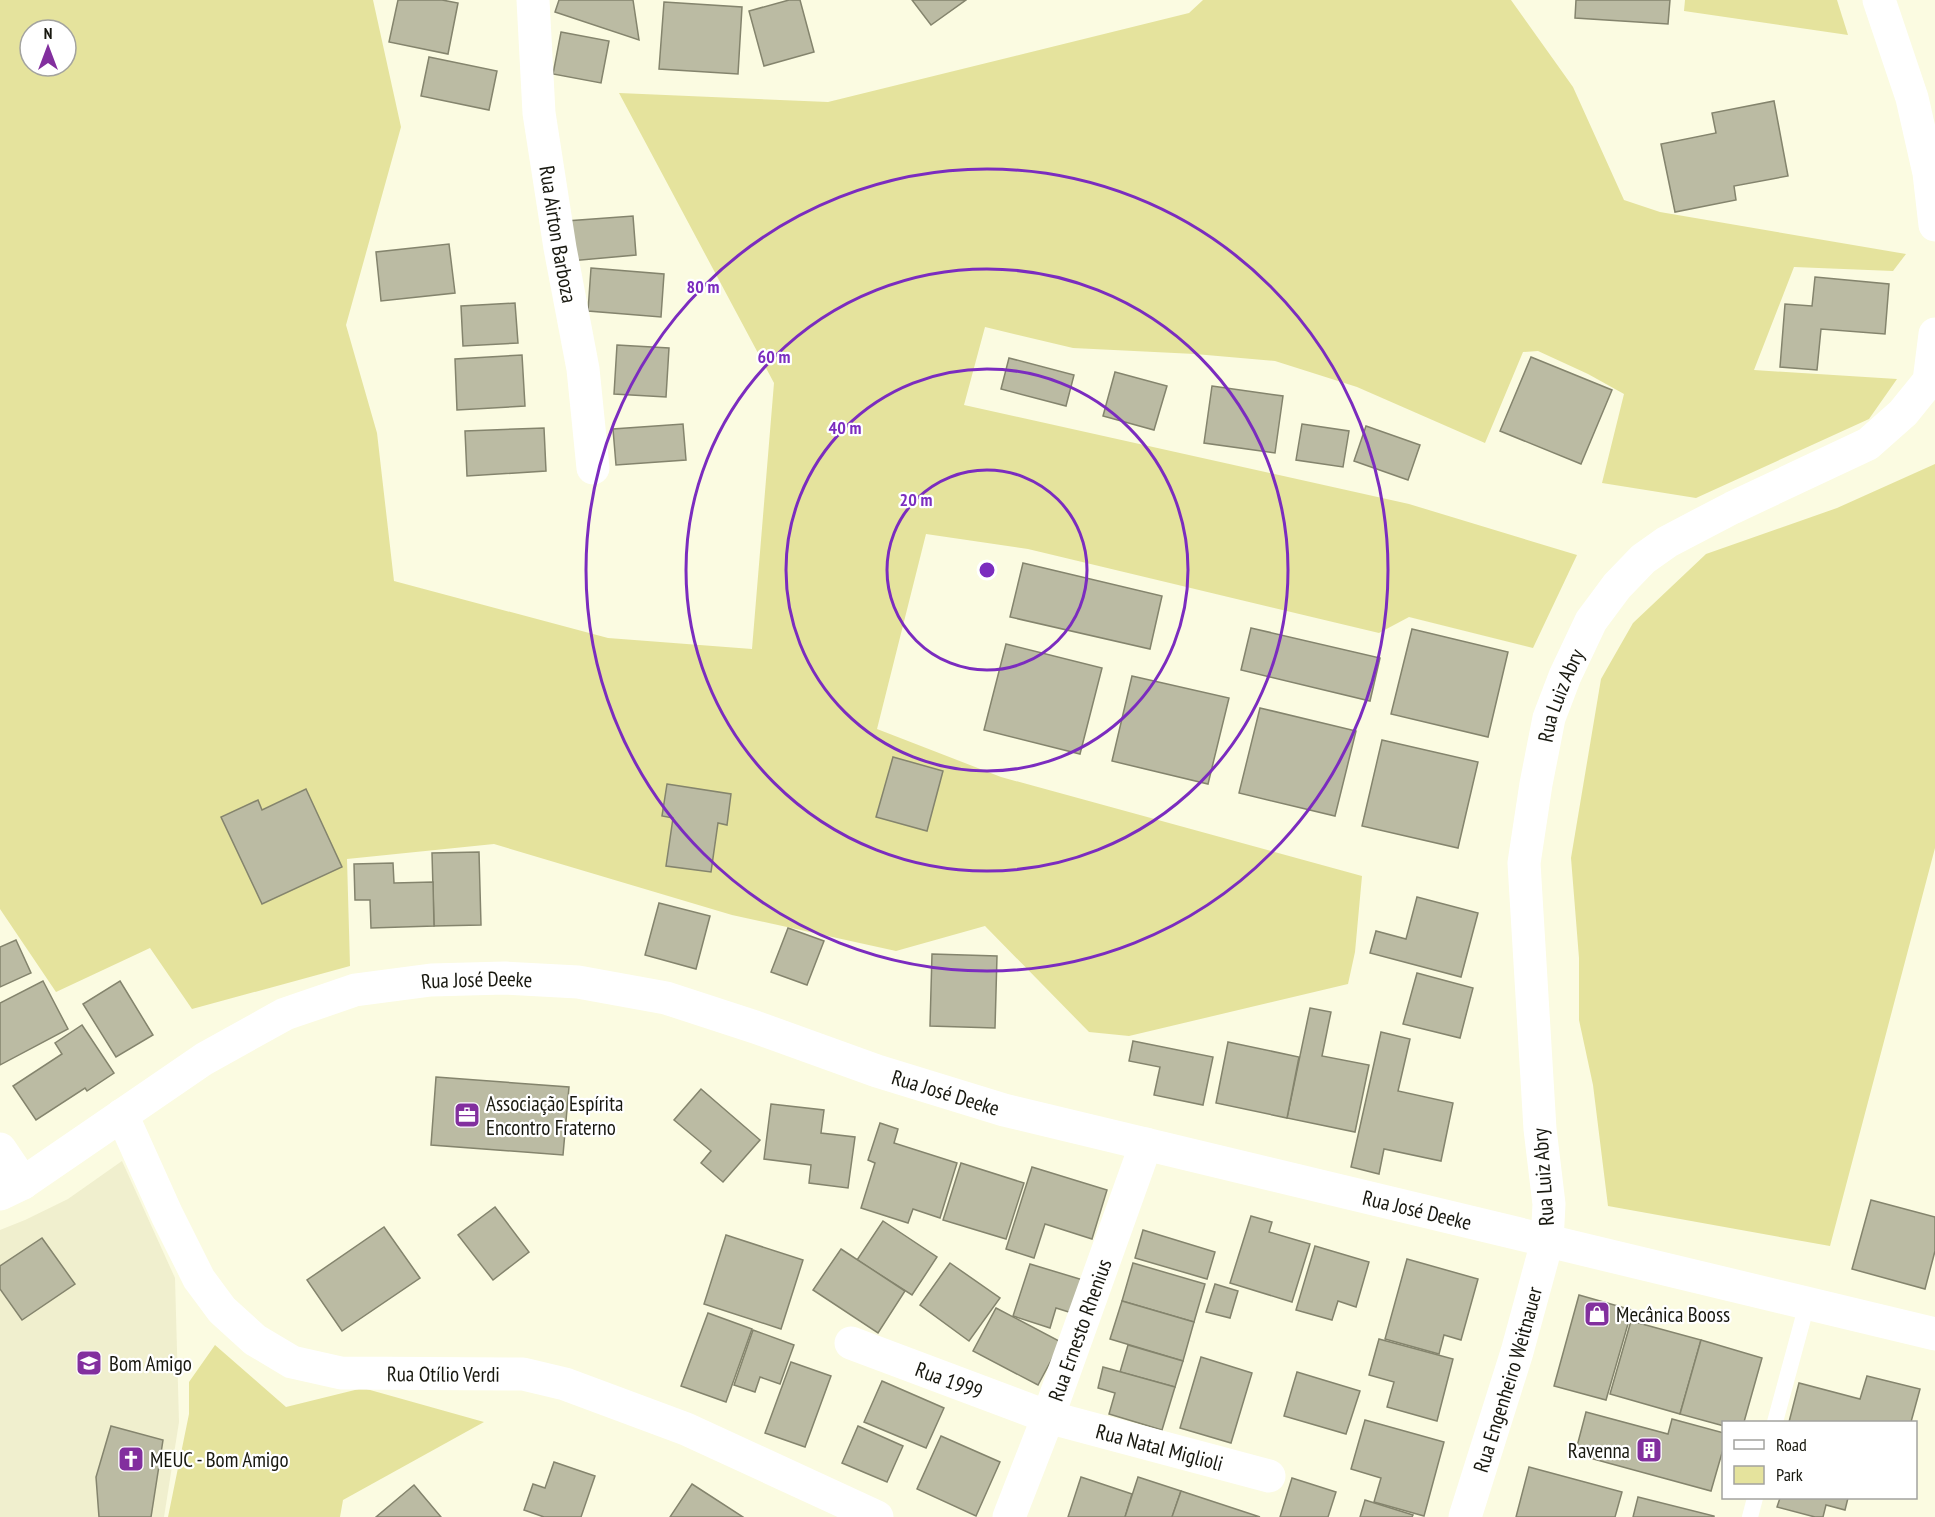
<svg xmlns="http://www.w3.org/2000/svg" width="1935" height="1517" viewBox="0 0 1935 1517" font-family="'PT Sans Narrow',sans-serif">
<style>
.built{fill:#f0efce}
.green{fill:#e5e39d;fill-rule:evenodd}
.building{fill:#bbbba3;stroke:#84846d;stroke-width:1.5}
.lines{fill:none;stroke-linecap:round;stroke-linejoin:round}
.lane{stroke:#fff;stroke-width:16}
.street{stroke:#fff;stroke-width:33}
.secondary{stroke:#fff;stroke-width:33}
.ring{fill:none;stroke:#7b2cbf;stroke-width:3}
.labels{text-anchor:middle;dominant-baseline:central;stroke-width:4.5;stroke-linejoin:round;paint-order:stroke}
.street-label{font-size:21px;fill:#18180f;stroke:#fff}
.poi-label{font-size:21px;fill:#18180f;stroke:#fff;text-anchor:start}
.centre{fill:#7b2cbf;stroke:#fff;stroke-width:3}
.ring-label{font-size:18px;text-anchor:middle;font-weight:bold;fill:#7b2cbf;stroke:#fff;stroke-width:4.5;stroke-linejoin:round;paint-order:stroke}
</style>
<rect width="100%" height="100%" fill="#fbfbe1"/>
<path class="built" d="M 122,1161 L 175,1278 L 179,1422 L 164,1517 L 0,1517 L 0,1230 L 25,1220 L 68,1199 Z"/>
<g class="green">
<path d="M 0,0 L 373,0 L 401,127 L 346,325 L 377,433 L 394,581 L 608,638 L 752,649 L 774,383 L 619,93 L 828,102 L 1189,13 L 1203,0 L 1511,0 L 1573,87 L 1624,200 L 1660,212 L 1906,254 L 1893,271 L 1794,267 L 1754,370 L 1897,379 L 1869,419 L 1696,498 L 1602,483 L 1624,394 L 1588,374 L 1538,351 L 1523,352 L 1485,443 L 1357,387 L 1275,361 L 1195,354 L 1073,348 L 985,327 L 964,405 L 1409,504 L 1577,555 L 1533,648 L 1409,617 L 1379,633 L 1028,549 L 926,534 L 877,729 L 1001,777 L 1362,876 L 1355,952 L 1348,984 L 1129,1036 L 1089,1032 L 985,926 L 896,951 L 732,915 L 494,844 L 347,859 L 350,966 L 192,1009 L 150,948 L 56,992 L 0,909 ZM 30,30 L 66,30 L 66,66 L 30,66 Z"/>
<path d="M 1685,0 L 1837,0 L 1848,35 L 1684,11 Z"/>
<path d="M 1935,464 L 1935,848 L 1830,1246 L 1608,1206 L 1593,1085 L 1579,1020 L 1579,958 L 1571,858 L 1601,679 L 1633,623 L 1706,554 L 1837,508 Z"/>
<path d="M 215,1345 L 286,1407 L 363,1388 L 484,1422 L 343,1500 L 340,1517 L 168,1517 L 189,1414 L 189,1382 Z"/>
</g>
<g class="building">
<path d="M 398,0 L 442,0 L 458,3 L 448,54 L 389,42 Z"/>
<path d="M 559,0 L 633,0 L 639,40 L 555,12 Z"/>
<path d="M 789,0 L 800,0 L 814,52 L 764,66 L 749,11 Z"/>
<path d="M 912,0 L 966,0 L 931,25 Z"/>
<path d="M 1576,0 L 1670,0 L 1668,24 L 1575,18 Z"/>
<path d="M 664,2 L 742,7 L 738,74 L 659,69 Z"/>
<path d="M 561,32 L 609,41 L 601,83 L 553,74 Z"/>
<path d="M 429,57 L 497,71 L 489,110 L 421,96 Z"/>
<path d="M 1774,101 L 1788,176 L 1734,186 L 1736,200 L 1675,212 L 1661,144 L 1716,133 L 1712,113 Z"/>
<path d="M 633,216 L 636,255 L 570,261 L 566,221 Z"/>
<path d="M 449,244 L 455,293 L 381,301 L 376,252 Z"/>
<path d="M 591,268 L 664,274 L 661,317 L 588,311 Z"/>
<path d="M 1815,277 L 1889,284 L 1885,334 L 1821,329 L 1817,370 L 1780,367 L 1785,304 L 1812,306 Z"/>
<path d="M 515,303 L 518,343 L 463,346 L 461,306 Z"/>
<path d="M 617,345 L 669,348 L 666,397 L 614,394 Z"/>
<path d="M 522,355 L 525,406 L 457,410 L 455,359 Z"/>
<path d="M 1531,357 L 1612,390 L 1581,464 L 1500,431 Z"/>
<path d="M 1009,358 L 1074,375 L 1066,406 L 1001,389 Z"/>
<path d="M 1115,372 L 1167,386 L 1154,430 L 1103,416 Z"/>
<path d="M 1212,386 L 1283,396 L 1275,453 L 1204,443 Z"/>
<path d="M 683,424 L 686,460 L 616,465 L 613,429 Z"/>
<path d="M 1302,424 L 1349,431 L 1343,467 L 1296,460 Z"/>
<path d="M 1366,426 L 1420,445 L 1408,480 L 1354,461 Z"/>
<path d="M 544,428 L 546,471 L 467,476 L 465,431 Z"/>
<path d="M 1023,563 L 1162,596 L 1150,649 L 1010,617 Z"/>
<path d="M 1251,628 L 1380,658 L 1370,701 L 1241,670 Z"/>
<path d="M 1412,629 L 1508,652 L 1488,737 L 1391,714 Z"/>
<path d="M 1006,644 L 1102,668 L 1080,754 L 984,730 Z"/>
<path d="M 1132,676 L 1229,698 L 1208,784 L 1112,761 Z"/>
<path d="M 1260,708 L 1356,731 L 1335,816 L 1239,793 Z"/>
<path d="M 1382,740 L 1478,762 L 1458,848 L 1362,826 Z"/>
<path d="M 893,757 L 943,771 L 927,831 L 876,817 Z"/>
<path d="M 667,784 L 731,794 L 727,825 L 718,823 L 711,872 L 666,866 L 673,818 L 662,816 Z"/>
<path d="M 306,789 L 342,867 L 262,904 L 221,817 L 258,800 L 262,810 Z"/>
<path d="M 479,852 L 481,925 L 434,926 L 432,853 Z"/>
<path d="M 393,863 L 394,883 L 433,882 L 434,926 L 371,928 L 370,900 L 355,900 L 354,864 Z"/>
<path d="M 1417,897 L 1478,913 L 1461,977 L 1370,953 L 1376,931 L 1406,939 Z"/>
<path d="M 659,903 L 710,916 L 696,969 L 645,955 Z"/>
<path d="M 788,928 L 824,941 L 807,985 L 771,972 Z"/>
<path d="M 16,940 L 31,973 L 0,987 L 0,947 Z"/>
<path d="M 932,954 L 997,956 L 995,1028 L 930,1026 Z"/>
<path d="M 1417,973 L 1473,988 L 1460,1038 L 1403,1024 Z"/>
<path d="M 43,981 L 68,1029 L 0,1065 L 0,1003 Z"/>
<path d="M 120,981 L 153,1035 L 116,1057 L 83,1004 Z"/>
<path d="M 1310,1008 L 1331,1012 L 1322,1056 L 1369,1065 L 1355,1132 L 1287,1118 Z"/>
<path d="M 82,1025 L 114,1073 L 87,1091 L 85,1088 L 36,1120 L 13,1086 L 62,1054 L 55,1043 Z"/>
<path d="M 1381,1032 L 1410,1039 L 1398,1091 L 1453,1103 L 1441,1161 L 1384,1149 L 1379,1174 L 1351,1167 Z"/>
<path d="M 1133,1041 L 1213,1057 L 1203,1105 L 1154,1095 L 1160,1067 L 1129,1061 Z"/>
<path d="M 1228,1042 L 1299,1057 L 1287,1118 L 1216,1103 Z"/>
<path d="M 436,1077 L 569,1087 L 563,1155 L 431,1145 Z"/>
<path d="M 701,1089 L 760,1140 L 723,1182 L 701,1163 L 711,1151 L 674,1120 Z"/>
<path d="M 771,1104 L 824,1110 L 821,1133 L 855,1137 L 848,1188 L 809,1183 L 811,1165 L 764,1159 Z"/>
<path d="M 880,1123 L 898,1129 L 894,1143 L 957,1163 L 940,1218 L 913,1209 L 908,1223 L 861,1208 L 875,1163 L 868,1160 Z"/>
<path d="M 961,1163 L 1024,1183 L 1006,1239 L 943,1220 Z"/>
<path d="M 1032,1167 L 1107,1190 L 1092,1239 L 1045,1224 L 1034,1258 L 1006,1249 Z"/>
<path d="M 1871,1200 L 1935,1217 L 1935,1251 L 1925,1289 L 1852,1269 Z"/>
<path d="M 495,1207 L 529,1252 L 493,1280 L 458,1235 Z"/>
<path d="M 1251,1216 L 1272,1222 L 1269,1232 L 1310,1244 L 1292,1302 L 1230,1283 Z"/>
<path d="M 883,1221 L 937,1257 L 912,1295 L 857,1260 Z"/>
<path d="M 384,1227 L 420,1278 L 342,1331 L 307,1280 Z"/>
<path d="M 1143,1230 L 1215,1252 L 1207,1279 L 1135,1258 Z"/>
<path d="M 726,1235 L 803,1260 L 781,1329 L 704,1304 Z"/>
<path d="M 42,1238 L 75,1284 L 22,1320 L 0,1289 L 0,1266 Z"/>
<path d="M 1315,1246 L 1369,1262 L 1356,1307 L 1338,1301 L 1332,1320 L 1296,1310 Z"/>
<path d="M 841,1249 L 905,1291 L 878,1333 L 813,1290 Z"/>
<path d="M 1407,1259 L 1478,1279 L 1461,1340 L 1444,1335 L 1439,1354 L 1385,1339 Z"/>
<path d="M 950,1263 L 1000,1298 L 969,1341 L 920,1305 Z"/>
<path d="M 1133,1263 L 1205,1284 L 1194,1322 L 1122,1301 Z"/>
<path d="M 1030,1264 L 1083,1280 L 1072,1313 L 1056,1308 L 1050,1328 L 1013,1316 Z"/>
<path d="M 1215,1284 L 1238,1291 L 1230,1318 L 1206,1312 Z"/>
<path d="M 1579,1295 L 1632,1310 L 1606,1400 L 1554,1386 Z"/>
<path d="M 1122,1301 L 1194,1322 L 1183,1361 L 1110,1339 Z"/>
<path d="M 996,1308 L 1061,1342 L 1038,1385 L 973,1351 Z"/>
<path d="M 708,1313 L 752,1329 L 726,1402 L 681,1386 Z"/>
<path d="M 1631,1321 L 1701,1340 L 1680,1414 L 1610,1394 Z"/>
<path d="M 753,1330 L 794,1345 L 780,1384 L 760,1377 L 755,1392 L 734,1385 Z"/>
<path d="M 1379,1339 L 1453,1359 L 1437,1421 L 1387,1407 L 1394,1382 L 1369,1375 Z"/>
<path d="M 1701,1340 L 1762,1358 L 1744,1422 L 1724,1422 L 1724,1426 L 1680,1414 Z"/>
<path d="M 1128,1345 L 1183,1361 L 1175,1387 L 1120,1372 Z"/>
<path d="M 1201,1357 L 1252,1373 L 1231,1443 L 1180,1428 Z"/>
<path d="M 791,1362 L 831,1376 L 805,1447 L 765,1433 Z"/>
<path d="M 1103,1367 L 1175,1387 L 1162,1430 L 1109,1414 L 1115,1393 L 1098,1388 Z"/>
<path d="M 1297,1372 L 1360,1391 L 1346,1434 L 1284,1416 Z"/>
<path d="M 1867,1376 L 1920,1389 L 1911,1422 L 1789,1422 L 1799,1383 L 1860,1399 Z"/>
<path d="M 882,1381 L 944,1408 L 926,1448 L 864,1422 Z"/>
<path d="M 1586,1412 L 1668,1434 L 1672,1419 L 1724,1433 L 1724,1446 L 1711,1491 L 1575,1454 Z"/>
<path d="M 1365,1420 L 1444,1442 L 1424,1516 L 1374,1502 L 1381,1478 L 1351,1469 Z"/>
<path d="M 111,1426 L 163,1440 L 151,1517 L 99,1517 L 96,1477 Z"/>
<path d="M 858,1426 L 903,1446 L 887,1482 L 842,1463 Z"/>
<path d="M 941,1436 L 1000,1462 L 976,1516 L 917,1489 Z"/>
<path d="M 554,1462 L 595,1476 L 581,1517 L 544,1517 L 524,1510 L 533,1484 L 545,1488 Z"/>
<path d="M 1529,1467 L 1622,1492 L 1615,1517 L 1516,1517 Z"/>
<path d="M 1081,1477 L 1132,1494 L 1125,1517 L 1068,1517 Z"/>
<path d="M 1138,1477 L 1181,1491 L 1172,1517 L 1125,1517 Z"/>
<path d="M 1292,1478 L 1336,1492 L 1328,1517 L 1280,1517 Z"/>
<path d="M 692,1484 L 743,1517 L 670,1517 Z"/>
<path d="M 414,1485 L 441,1517 L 376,1517 Z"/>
<path d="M 1181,1491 L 1260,1517 L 1172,1517 Z"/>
<path d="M 1638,1497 L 1714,1516 L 1714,1517 L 1633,1517 Z"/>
<path d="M 1780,1498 L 1848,1498 L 1845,1510 L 1826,1505 L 1823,1517 L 1815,1517 L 1777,1507 Z"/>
<path d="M 1365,1500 L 1413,1515 L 1412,1517 L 1360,1517 Z"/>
</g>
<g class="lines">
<g class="lane">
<path d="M 1775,1422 L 1807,1304"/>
<path d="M 1750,1517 L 1755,1498"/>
</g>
<g class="street">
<path id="s1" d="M 533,0 L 539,113 L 560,248 L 583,369 L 593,468"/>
<path id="s2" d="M 122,1115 L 167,1215 L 199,1279 L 222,1310 L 255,1340 L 292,1362 L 341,1373 L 523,1374 L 565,1384 L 686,1429 L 877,1517"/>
<path d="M 0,1149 L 23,1183"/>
<path id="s3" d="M 851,1343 L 1048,1417 L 1269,1476"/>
<path id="s4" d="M 1009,1517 L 1048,1417 L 1146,1144"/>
<path id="s5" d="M 1465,1517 L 1517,1352 L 1547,1242"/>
</g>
<g class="secondary">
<path d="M 1879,0 L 1912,98 L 1929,173 L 1935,225"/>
<path id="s6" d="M 0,1194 L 23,1183 L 204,1059 L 285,1014 L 355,990 L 431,980 L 505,978 L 578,982 L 666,998 L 755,1027 L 877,1071 L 1004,1110 L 1935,1334"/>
<path id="s7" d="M 1547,1242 L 1549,1204 L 1540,1129 L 1524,863 L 1536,784 L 1549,718 L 1565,676 L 1591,621 L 1617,586 L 1643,559 L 1667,542 L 1732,508 L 1868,444 L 1903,413 L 1929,381 L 1935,334"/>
</g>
</g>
<g class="ring">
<circle cx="987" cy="570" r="100"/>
<circle cx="987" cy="570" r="201"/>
<circle cx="987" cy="570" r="301"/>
<circle cx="987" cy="570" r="401"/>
</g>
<defs>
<g id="office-square" transform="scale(1.35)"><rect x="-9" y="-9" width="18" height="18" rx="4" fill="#822f9e" stroke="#fff"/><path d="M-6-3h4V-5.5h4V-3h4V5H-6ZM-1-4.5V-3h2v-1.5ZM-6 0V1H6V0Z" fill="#fff"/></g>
<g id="shop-square" transform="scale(1.35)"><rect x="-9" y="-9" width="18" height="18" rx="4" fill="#822f9e" stroke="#fff"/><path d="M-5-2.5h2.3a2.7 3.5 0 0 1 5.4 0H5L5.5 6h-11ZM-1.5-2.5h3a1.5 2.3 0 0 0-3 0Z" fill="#fff"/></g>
<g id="school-square" transform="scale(1.35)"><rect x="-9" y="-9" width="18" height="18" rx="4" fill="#822f9e" stroke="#fff"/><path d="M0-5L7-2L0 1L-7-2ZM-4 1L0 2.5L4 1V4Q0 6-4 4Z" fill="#fff"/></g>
<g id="building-square" transform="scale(1.35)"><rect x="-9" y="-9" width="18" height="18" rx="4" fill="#822f9e" stroke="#fff"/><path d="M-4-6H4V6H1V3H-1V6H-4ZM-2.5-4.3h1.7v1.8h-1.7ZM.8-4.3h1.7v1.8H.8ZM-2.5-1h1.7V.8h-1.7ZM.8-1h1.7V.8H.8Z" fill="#fff"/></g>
<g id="church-square" transform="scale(1.35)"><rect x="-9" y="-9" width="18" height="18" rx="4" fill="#822f9e" stroke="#fff"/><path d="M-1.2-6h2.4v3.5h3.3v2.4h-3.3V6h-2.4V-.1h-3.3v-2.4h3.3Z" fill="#fff"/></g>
</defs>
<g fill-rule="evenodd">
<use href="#office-square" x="467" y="1115"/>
<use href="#shop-square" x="1597" y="1314"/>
<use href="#school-square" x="89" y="1363"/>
<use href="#building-square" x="1649" y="1450"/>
<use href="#church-square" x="131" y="1459"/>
</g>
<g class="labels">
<g class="street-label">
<text stroke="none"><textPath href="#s1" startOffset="236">Rua Airton Barboza</textPath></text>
<text stroke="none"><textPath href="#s7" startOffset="552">Rua Luiz Abry</textPath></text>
<text stroke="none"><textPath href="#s6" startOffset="534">Rua José Deeke</textPath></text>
<text stroke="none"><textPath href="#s6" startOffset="1020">Rua José Deeke</textPath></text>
<text transform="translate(1543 1177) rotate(-94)">Rua Luiz Abry</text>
<text stroke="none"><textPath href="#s6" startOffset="1506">Rua José Deeke</textPath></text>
<text stroke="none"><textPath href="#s4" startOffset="200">Rua Ernesto Rhenius</textPath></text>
<text stroke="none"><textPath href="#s2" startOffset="460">Rua Otílio Verdi</textPath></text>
<text stroke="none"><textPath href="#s3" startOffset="105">Rua 1999</textPath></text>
<text stroke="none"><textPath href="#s5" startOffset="144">Rua Engenheiro Weitnauer</textPath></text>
<text stroke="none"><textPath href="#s3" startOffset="326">Rua Natal Miglioli</textPath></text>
</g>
<g class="poi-label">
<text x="486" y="1103">Associação Espírita<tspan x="486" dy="24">Encontro Fraterno</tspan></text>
<text x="1616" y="1314">Mecânica Booss</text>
<text x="109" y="1363">Bom Amigo</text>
<text x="1630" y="1450" text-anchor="end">Ravenna</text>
<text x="150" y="1459">MEUC - Bom Amigo</text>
</g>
</g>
<circle cx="987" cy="570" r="9" class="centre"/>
<g class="ring-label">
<text x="703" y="293">80 m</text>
<text x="774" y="363">60 m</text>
<text x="845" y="434">40 m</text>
<text x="916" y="506">20 m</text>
</g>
<rect x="1722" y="1421" width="195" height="78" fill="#ffffff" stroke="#a3a39f" stroke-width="1.5"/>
<rect x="1734" y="1440" width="30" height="9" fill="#ffffff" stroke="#a3a39f" stroke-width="1.5"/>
<text x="1776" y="1451" font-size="18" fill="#18180f">Road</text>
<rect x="1734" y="1466" width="30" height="18" fill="#e5e39d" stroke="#a3a39f" stroke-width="1.5"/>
<text x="1776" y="1481" font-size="18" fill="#18180f">Park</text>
<g transform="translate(48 48)"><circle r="28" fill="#ffffff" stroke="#a3a39f" stroke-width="1.5"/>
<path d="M0-4.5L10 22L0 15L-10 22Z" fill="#822f9e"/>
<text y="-9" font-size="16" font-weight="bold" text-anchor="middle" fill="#18180f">N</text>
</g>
</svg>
